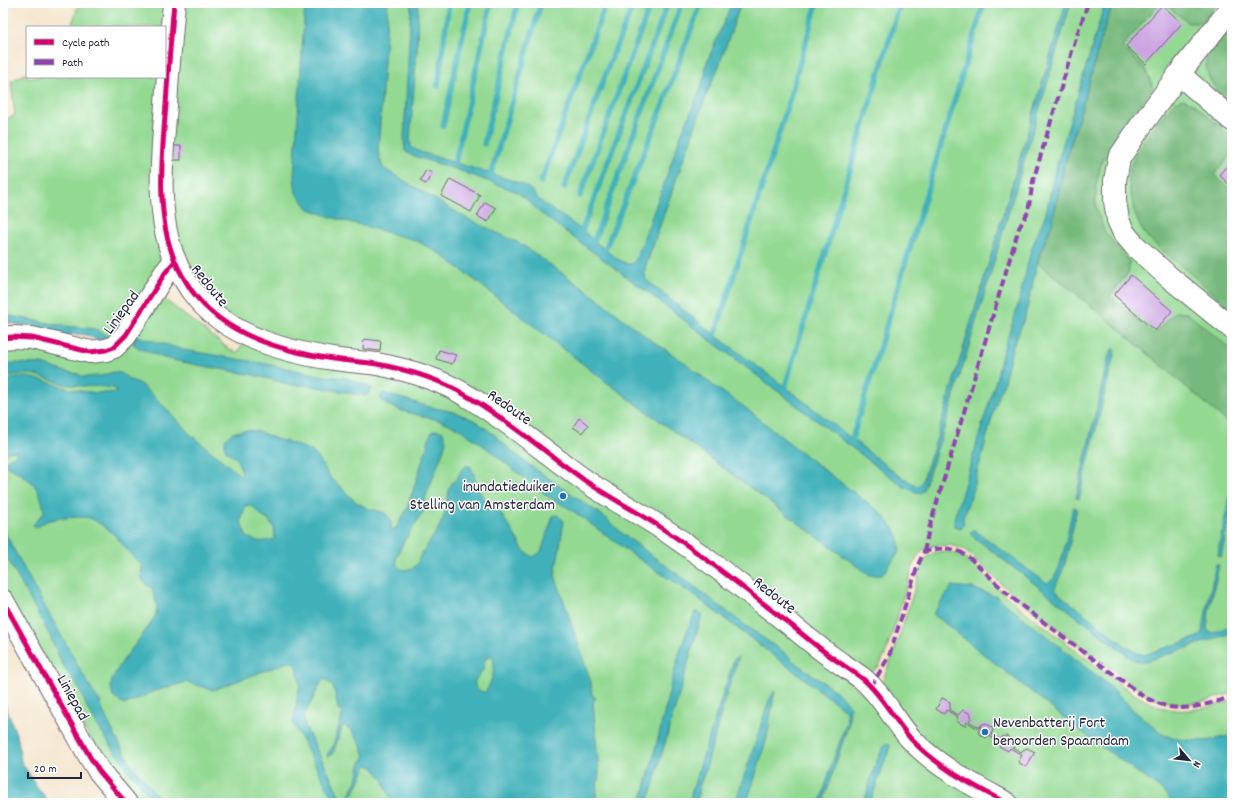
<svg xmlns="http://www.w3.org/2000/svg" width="1235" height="806" viewBox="0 0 1235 806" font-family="Dekko,sans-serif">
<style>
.green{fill:#93d992;stroke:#5a7e66}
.forest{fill:#76b97c;stroke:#4c6e5c}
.water{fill:#40b1ba;stroke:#316a7a;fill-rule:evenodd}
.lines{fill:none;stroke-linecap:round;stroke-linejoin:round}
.stream{stroke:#40b1ba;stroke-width:5.5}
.building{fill:#cca4e2}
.minor-casing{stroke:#6c666d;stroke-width:24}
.minor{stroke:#fff;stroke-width:22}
.quiet{stroke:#8e44ad;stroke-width:4;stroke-dasharray:8 4;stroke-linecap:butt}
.cycleway-casing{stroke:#fff;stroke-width:8}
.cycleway{stroke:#d6006c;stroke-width:5}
.poi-dot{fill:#1f6fb2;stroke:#fff;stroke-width:1.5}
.labels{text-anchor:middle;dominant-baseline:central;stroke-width:3;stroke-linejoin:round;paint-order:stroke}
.street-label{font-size:16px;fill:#22223b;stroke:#fff}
.poi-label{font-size:16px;fill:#22223b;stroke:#fff;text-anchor:end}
</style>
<rect width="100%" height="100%" fill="#fff"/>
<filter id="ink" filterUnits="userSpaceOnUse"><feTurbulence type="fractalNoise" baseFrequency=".025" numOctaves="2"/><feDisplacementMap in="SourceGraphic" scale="8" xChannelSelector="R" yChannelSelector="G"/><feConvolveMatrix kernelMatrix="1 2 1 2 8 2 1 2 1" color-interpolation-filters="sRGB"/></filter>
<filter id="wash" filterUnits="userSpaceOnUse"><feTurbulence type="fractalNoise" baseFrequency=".012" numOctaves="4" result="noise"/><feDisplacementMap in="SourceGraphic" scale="16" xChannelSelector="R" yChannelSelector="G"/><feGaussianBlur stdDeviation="0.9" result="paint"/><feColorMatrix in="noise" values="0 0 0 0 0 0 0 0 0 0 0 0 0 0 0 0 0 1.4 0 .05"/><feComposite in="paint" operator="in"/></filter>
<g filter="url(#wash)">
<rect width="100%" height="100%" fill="#f4e4ca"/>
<g class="green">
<path d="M 79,3 L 170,3 L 165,27 L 71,27 Z"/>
<path d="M 178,3 L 1232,3 L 1232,693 C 1195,705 1177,710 1142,692 L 1021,601 L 997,580 L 970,554 L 963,549 L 950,545 L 931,546 L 926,548 L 918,555 L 912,569 L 891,637 L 884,657 L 879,666 L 872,672 L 866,673 L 470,391 L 299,347 L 215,309 L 176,250 L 166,140 Z"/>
<path d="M 27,73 L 27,77 L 162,77 L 165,253 L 162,267 L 148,289 L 111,337 L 107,336 L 95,329 L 64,326 L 10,316 L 3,316 L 3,120 L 15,115 L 11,81 Z"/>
<path d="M 162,297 L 178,310 L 229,349 L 237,353 L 245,340 L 436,384 L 697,558 L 998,803 L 134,803 L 123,793 L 3,592 L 3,345 L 89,357 Z"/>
<path d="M 944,551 L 953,553 L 963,556 L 972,563 L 1006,596 L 1023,610 L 1131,692 C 1171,718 1189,712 1232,701 L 1232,803 L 1015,803 L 929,749 L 883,684 L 883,680 L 896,647 L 922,565 C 928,554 932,553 944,551 Z"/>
</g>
<g class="forest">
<path d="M 1113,3 L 1160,3 L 1122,47 L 1145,68 L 1153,87 L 1101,163 L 1096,186 L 1096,208 L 1105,232 L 1129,261 L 1129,272 L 1110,296 L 1154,334 L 1175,312 L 1187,313 L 1232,350 L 1232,426 L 1119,329 L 1037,262 L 1052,224 L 1064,166 L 1086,93 L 1103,32 Z"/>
<path d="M 1164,3 L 1218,3 L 1202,23 L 1188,23 Z"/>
<path d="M 1232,20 L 1232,106 C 1216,92 1199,72 1209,50 C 1212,43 1226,27 1232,20 Z"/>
<path d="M 1183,99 L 1194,104 L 1232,137 L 1232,153 L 1214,175 L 1232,191 L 1232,309 L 1149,239 C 1139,228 1134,214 1132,200 C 1130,191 1127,179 1130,169 C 1135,148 1160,119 1174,102 Z"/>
</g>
<g class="water">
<path d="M 305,3 L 388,3 L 378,152 L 383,168 L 468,219 L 521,244 L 590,293 L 648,338 L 684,362 L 715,387 L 743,406 L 806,456 L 881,513 L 893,527 L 898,536 L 900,551 L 882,575 L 869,575 L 601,378 L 442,255 L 415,240 L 331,217 L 309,209 L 296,193 L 294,176 Z"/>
<path d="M 411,3 L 418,3 L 417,50 L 410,139 L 411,147 C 418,152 426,154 433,156 C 456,164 478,169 501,177 C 510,180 524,183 531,190 C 534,193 536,197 539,200 C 551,210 566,218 579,228 C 588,235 619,263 628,264 C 635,265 637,256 639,251 L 664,184 L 680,137 L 701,88 L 706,71 L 704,69 L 732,3 L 741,3 L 719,66 L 707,93 L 695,127 L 645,268 L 645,275 L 646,280 L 715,335 L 788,389 L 898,475 L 917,486 L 921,484 L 933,450 L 1066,3 L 1071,3 L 946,423 L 923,491 L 921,493 L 916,492 L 904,487 L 643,289 L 539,212 L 526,199 L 517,192 L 458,170 L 411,155 L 405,151 L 404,139 Z"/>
<path d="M 1105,3 L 1113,3 L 1103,32 L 1086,93 L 1064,166 L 1052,224 L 1039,256 L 1025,317 L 1012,349 L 1004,382 L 994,410 L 971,496 L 963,518 L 963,521 L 964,523 L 961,528 L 954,526 L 954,519 L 997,376 L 1003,351 L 1017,309 L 1031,250 L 1046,213 L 1055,171 Z"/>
<path d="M 3,316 L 10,316 L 64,326 L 95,329 L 107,336 L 111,337 L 124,330 L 102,342 L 86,335 L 75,334 L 63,336 L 48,330 L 35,327 L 9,323 L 3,323 Z"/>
<path d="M 137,336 L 184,350 L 256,362 L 325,376 L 347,378 L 372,388 L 372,390 L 370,390 L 368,394 L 365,396 L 306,385 L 292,385 L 253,375 L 182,362 L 164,358 L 139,348 L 133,344 L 133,339 Z"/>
<path d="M 1113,348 L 1115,349 L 1115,351 L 1079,499 L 1076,498 L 1089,441 L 1109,355 Z"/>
<path d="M 16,363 L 42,364 L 63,371 L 78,374 L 84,377 L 101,376 L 113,372 L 121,373 L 130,380 L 139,383 L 159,401 L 191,435 L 240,475 L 242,473 L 237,459 L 225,450 L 225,439 L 232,433 L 246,430 L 258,431 L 276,439 L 288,442 L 312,451 L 319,459 L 330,477 L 356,502 L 369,509 L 380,511 L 385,513 L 391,520 L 391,527 L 393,530 L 396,528 L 407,509 L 427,447 L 429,438 L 432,431 L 438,430 L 443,432 L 446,441 L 444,449 L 426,496 L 423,512 L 403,543 L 396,559 L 397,565 L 401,569 L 405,570 L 412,569 L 417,564 L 421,554 L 437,531 L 443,519 L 445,512 L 449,489 L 452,483 L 457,479 L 460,472 L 465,466 L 470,466 L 474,474 L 476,486 L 486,501 L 497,508 L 511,529 L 524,551 L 533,557 L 541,552 L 553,516 L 557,515 L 564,521 L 555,575 L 591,682 L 592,695 L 596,698 L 593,702 L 599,773 L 595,803 L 392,803 L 383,779 L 373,767 L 367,765 L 354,793 L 349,795 L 357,781 L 360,765 L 365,755 C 360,744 355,730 343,725 L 333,753 L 328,757 L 327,755 L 333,746 L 343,713 L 338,709 C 335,697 337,685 324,679 L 322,681 L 304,716 L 305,726 L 330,776 L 343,803 L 335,803 L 293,723 L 300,683 L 297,666 L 292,662 L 288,662 L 213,690 L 186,682 L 155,691 L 124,705 L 113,696 L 111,686 L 112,679 L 119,667 L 124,659 L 150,625 L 156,614 L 157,606 L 152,588 C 140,582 141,578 142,565 C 132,558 127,549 119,540 C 114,533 98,522 90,518 C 82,516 58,518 50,520 C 45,521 41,525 36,527 L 33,525 L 44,512 C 41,485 29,478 6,466 L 6,460 L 14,457 L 17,451 L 9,452 L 3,456 L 3,385 C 7,382 12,378 17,377 C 30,375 54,384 67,388 C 83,392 100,394 116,392 L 117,390 C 110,385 89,387 80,386 C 75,385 69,385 64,384 C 52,381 40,375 28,374 C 19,374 10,375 3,379 L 3,364 ZM 246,505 L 252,506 L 265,519 L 268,519 L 274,528 L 275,539 C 263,542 257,543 246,536 L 241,521 ZM 492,655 C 497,667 492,680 486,692 C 479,692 476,689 474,682 L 483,670 L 485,659 Z"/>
<path d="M 383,393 L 430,407 L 454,412 L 474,420 L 495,435 L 506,446 L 528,464 L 602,515 L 623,534 L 651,555 L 687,581 L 746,626 L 785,653 L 793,661 L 837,692 L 846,701 L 850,707 L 849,723 L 823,803 L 820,803 L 832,764 L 847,721 L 846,712 L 840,706 L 696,597 L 633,555 L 573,511 L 546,495 L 484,446 L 460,429 L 442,421 L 402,411 L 387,405 L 380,398 Z"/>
<path d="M 1232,484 L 1232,504 L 1221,557 L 1218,556 L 1219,546 Z"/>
<path d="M 1074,507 L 1077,508 C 1073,526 1070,545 1065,563 C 1063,572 1057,580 1055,589 L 1059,594 L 1123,644 L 1137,653 L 1144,655 L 1198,637 L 1202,632 L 1216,564 L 1219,565 L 1209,611 L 1207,630 L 1211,633 L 1213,633 L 1232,625 L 1232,633 L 1150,660 C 1143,661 1139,662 1132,659 L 970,534 L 973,529 L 1045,582 L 1048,583 C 1064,576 1067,523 1074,507 Z"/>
<path d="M 3,529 L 34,587 L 93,692 L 100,701 L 102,709 L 110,726 L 131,765 L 157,795 L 166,803 L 156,803 L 131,774 L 104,736 L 87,708 L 80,690 L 62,664 L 48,632 L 3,551 Z"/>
<path d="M 952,586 L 972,588 L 997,597 L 1112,688 L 1133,710 L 1164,735 L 1184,740 L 1207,741 L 1232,735 L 1232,803 L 1173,803 L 1162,790 L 1086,735 L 933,614 Z"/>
<path d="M 695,612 L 699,612 L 702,614 L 648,803 L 641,803 C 649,773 657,744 664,714 C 672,678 680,645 695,612 Z"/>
<path d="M 739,657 L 725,699 L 706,768 L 698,790 L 698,803 L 691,803 L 691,794 L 734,659 Z"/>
<path d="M 775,690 L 767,738 L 753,784 L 746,803 L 735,803 L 750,759 L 769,700 Z"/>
<path d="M 3,699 L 18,739 L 21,761 L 36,785 L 50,803 L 3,803 Z"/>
<path d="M 886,743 L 890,745 L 890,747 L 870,803 L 864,803 C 869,785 876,758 886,743 Z"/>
</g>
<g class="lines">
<g class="stream">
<path d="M 438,86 L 449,3"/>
<path d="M 443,126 L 470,3"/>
<path d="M 484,144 L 518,3"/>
<path d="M 455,163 L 491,3"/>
<path d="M 491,174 L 541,3"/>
<path d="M 541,182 L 606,3"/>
<path d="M 564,188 L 610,62 L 634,3"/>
<path d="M 580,196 L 651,3"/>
<path d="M 582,231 L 668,3"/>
<path d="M 594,241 L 682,3"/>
<path d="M 605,250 L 661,110 L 701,3"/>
<path d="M 715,335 L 786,111 L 817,3"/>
<path d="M 785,387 L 900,3"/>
<path d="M 852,439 L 984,3"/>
</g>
</g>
<g id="blocks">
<g class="building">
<path d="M 1162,5 L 1182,23 L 1146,64 L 1126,46 Z"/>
<rect x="173" y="146" width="8" height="14"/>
<path d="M 1232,160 L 1232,187 L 1219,175 Z"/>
<path d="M 426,170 L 432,173 L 426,184 L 420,181 Z"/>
<path d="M 450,179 L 480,195 L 471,212 L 441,196 Z"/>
<path d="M 485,202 L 496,208 L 488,222 L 477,216 Z"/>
<path d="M 1131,275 L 1172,311 L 1155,331 L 1114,295 Z"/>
<path d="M 364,339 L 381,341 L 380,351 L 363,349 Z"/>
<path d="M 439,350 L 456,355 L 452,364 L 436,359 Z"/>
<path d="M 579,418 L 588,425 L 582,433 L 573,427 Z"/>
<path d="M 942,698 L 950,702 L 950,707 L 949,710 L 958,715 L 963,710 L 971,714 L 971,718 L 969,721 L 980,728 L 981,725 L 985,723 L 992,727 L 993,731 L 991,734 L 1001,740 L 1002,737 L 1006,736 L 1013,740 L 1014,744 L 1012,747 L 1021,752 L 1023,750 L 1027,748 L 1035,752 L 1026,767 L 1018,762 L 1022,755 L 1010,748 L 1008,751 L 999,746 L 1001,743 L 988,735 L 986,738 L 978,733 L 980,730 L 967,722 L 965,726 L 956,721 L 958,717 L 946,710 L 944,714 L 936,709 Z"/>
</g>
</g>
</g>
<g filter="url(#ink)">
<use href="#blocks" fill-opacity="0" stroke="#6c666d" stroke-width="1"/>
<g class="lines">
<g class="minor-casing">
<g id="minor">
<path d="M 174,3 C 171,37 168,71 166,105 C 162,154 155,218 176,263 C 180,273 186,282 192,291 C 224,335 281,351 333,359 C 347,361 362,362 377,364 C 409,370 440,379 467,396 C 510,421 547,454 587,482 C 612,499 638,512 663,529 C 708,558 749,593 791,625 C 803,635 814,644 826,653 C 838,662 851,670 863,679 C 883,696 894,720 911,739 C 937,767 973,785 1006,803"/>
<path d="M 1232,7 L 1179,74 L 1140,127 L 1119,158 L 1115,181 L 1115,201 L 1118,220 L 1124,233 L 1135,246 L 1169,277 L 1232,328"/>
<path d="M 1179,74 L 1232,120"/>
<path d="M 3,338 L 12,337 L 32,338 L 90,352 L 106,350 L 114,347 L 126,335 L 165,273 L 175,261"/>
<path d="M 3,601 L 90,757 L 99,771 L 126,803"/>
</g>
</g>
<use href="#minor" class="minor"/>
<g class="quiet">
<path d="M 924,552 L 929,529 L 1019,228 L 1028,212 L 1033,181 L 1076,38 L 1088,3"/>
<path d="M 871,687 L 889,656 L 918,565 L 924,552 C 958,542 967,555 990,577 C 1000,587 1011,597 1022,606 L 1144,697 C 1153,701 1161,705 1170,707 C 1191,711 1213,702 1232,697"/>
</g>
<g class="cycleway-casing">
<g id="cycleway">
<path d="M 174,3 C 171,37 168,71 166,105 C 162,154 155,218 176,263 C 180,273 186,282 192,291 C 224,335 281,351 333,359 C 347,361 362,362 377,364 C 409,370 440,379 467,396 C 510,421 547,454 587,482 C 612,499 638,512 663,529 C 708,558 749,593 791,625 C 803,635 814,644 826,653 C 838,662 851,670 863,679 C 883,696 894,720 911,739 C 937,767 973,785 1006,803"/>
<path d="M 3,338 L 12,337 L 32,338 L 90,352 L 106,350 L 114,347 L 126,335 L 165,273 L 175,261"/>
<path d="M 3,601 L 90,757 L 99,771 L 126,803"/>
</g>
</g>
<use href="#cycleway" class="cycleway"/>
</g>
</g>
<g class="poi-dot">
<circle cx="563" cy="496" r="4"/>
<circle cx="985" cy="732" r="4"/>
</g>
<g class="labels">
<g class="street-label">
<text transform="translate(209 286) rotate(51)">Redoute</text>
<text transform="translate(122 313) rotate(-54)">Liniepad</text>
<text transform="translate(509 408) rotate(35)">Redoute</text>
<text transform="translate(774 596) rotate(38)">Redoute</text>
<text transform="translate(72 698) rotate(61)">Liniepad</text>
</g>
<g class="poi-label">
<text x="555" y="487">inundatieduiker<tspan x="555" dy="18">Stelling van Amsterdam</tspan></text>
<text x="993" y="723" text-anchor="start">Nevenbatterij Fort<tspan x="993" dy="18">benoorden Spaarndam</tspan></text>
</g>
</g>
<rect width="1235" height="806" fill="none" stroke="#fff" stroke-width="16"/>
<rect x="26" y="26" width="140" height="52" fill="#ffffff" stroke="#a7a7b1"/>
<rect x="34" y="39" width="20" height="6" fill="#d6006c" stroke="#a7a7b1"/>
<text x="62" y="46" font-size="12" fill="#22223b">Cycle path</text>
<rect x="34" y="59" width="20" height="6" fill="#8e44ad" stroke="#a7a7b1"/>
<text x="62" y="66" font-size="12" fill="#22223b">Path</text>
<g transform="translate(1189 760) rotate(118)" stroke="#ffffff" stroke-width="3" paint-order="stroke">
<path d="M0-3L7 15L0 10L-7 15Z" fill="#22223b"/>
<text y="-6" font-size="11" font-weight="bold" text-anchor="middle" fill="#22223b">N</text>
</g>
<path d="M28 772v6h53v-6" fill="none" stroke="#22223b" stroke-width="2"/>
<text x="34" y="772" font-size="12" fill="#22223b" stroke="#ffffff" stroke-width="3" paint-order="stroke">20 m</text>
</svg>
